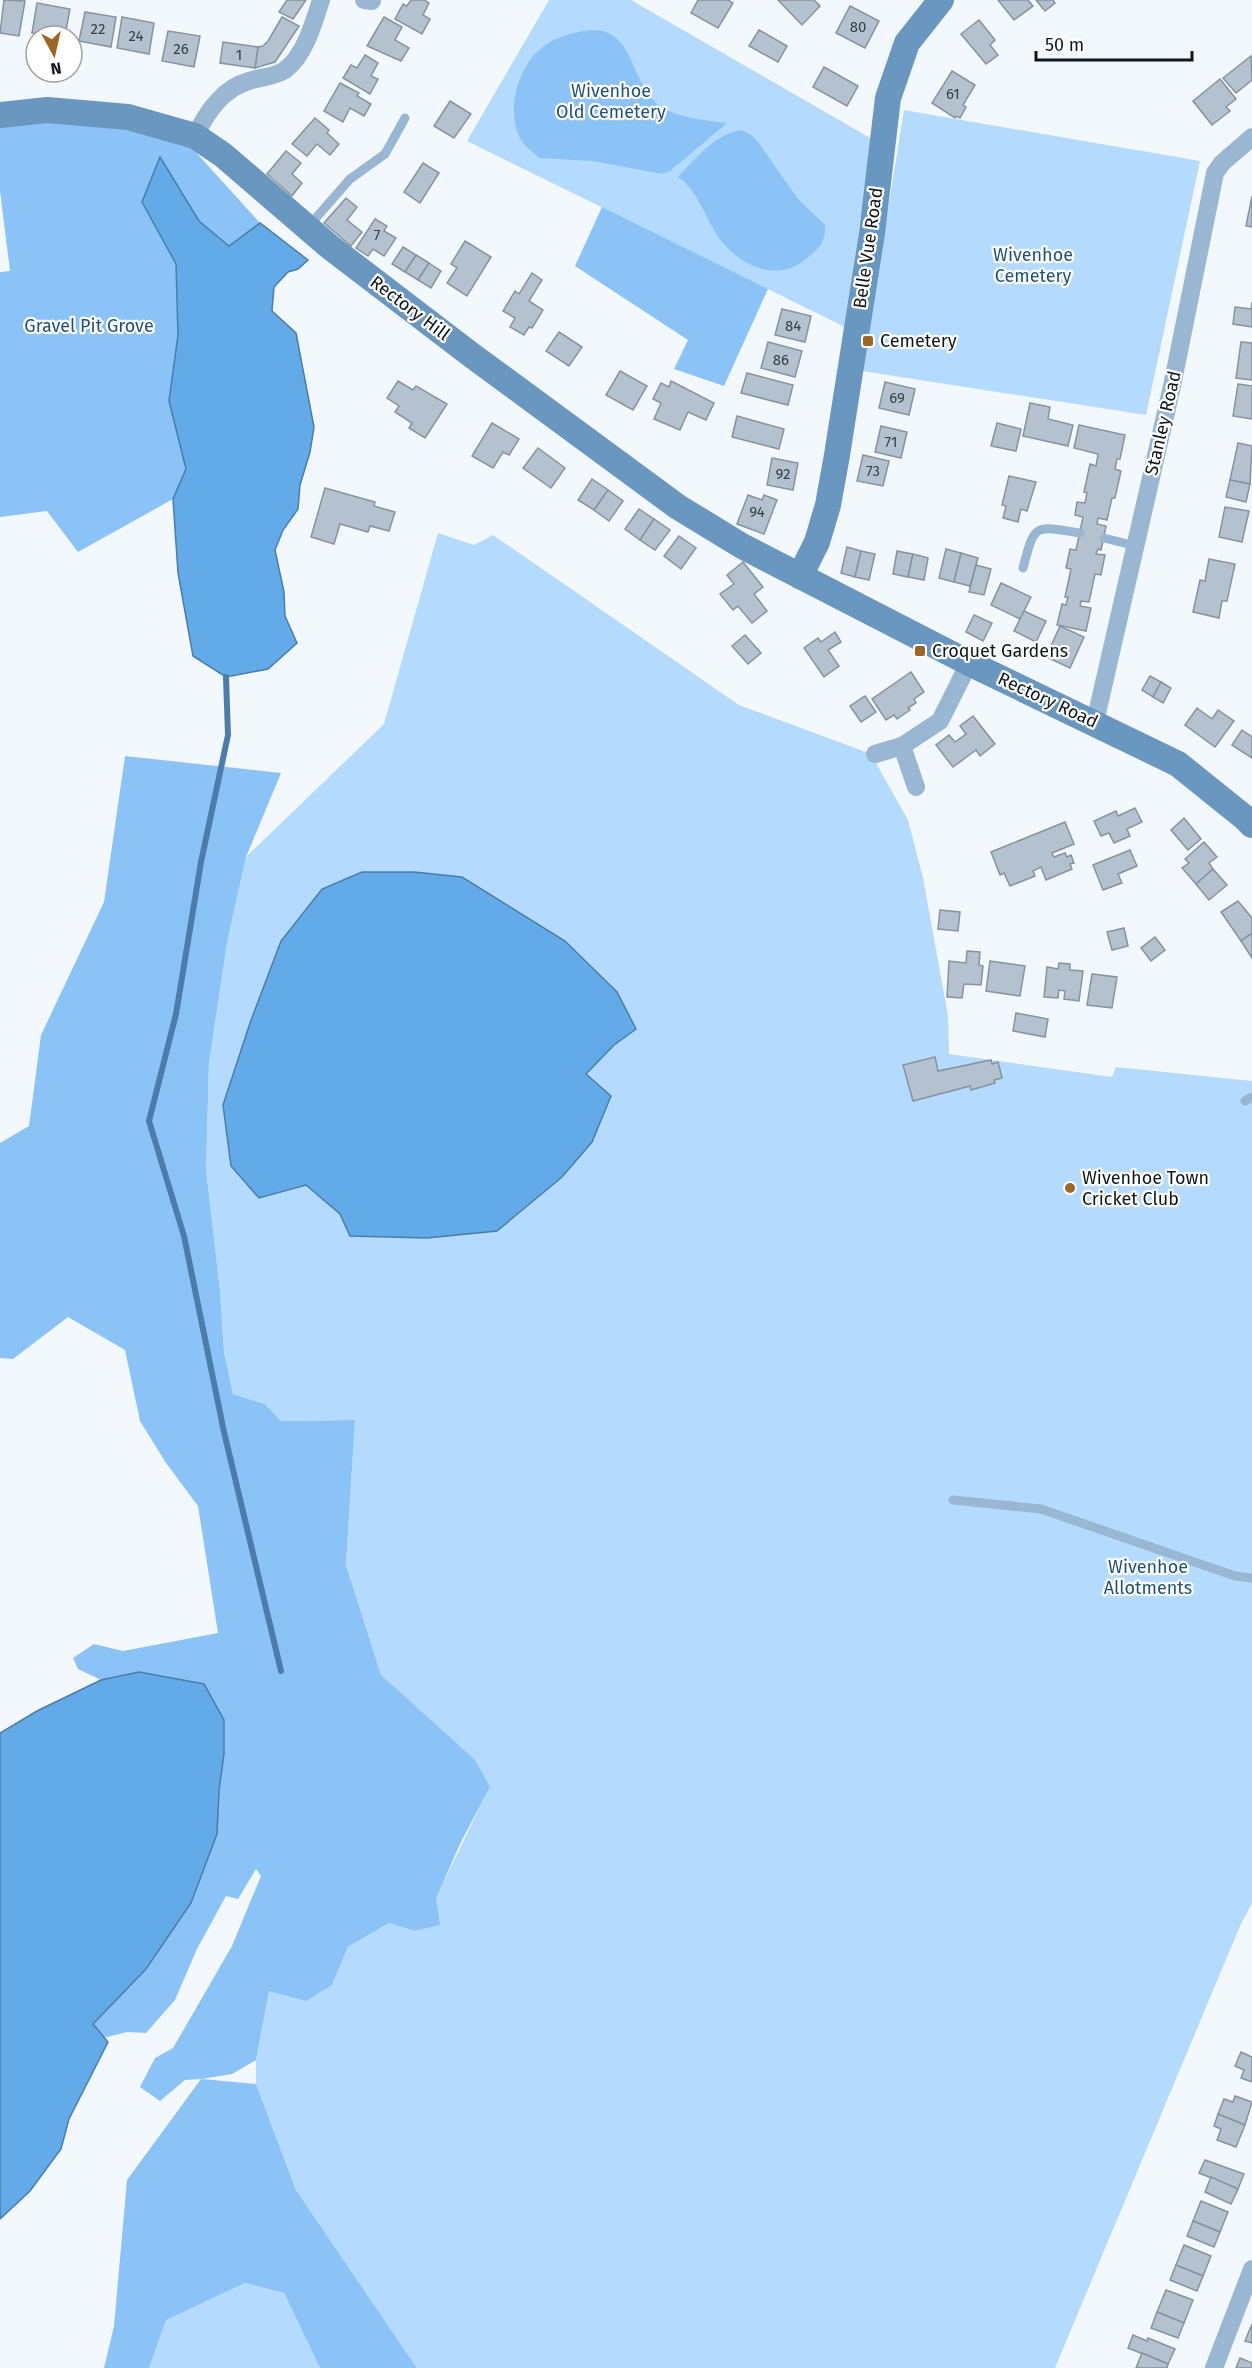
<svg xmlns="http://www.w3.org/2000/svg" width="1252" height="2368" viewBox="0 0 1252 2368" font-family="'Fira Sans',sans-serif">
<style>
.green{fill:#b4dafe;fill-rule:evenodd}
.forest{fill:#8cc3f6}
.water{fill:#63aae8;stroke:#4a7daa;stroke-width:1.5}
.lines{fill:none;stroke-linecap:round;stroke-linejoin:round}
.stream{stroke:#4a7daa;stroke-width:6}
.building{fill:#b4c1ce;stroke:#87939f;stroke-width:1.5}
.lane{stroke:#99b7d3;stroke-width:9}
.street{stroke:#99b7d3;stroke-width:18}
.secondary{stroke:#6a97c0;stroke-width:26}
.poi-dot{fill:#9e6623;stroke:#fff;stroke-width:2}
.labels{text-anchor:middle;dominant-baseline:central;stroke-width:4.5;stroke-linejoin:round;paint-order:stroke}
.number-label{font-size:15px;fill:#394046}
.park-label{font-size:18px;fill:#1f517b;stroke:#fff}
.street-label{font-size:18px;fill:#101519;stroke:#fff}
.poi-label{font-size:18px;fill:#101519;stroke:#fff;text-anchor:start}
</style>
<rect width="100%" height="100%" fill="#f3f8fd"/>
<g class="green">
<path d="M 549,0 L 631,0 L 872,139 L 845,327 L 467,141 Z"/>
<path d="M 904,110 L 1200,161 L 1146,415 L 862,371 Z"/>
<path d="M 438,533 L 474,545 L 493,535 L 739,705 L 871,754 L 908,820 L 923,878 L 948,1016 L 949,1054 L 1112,1077 L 1116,1067 L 1252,1081 L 1252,1903 L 1240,1926 L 1055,2368 L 417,2368 L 296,2190 L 256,2084 L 256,2060 L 269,1991 L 332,1985 L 348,1947 L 389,1923 L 414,1931 C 445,1886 465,1835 490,1787 L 417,1709 L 381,1675 L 346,1565 L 355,1420 L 281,1421 L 265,1404 L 233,1394 L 224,1350 L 220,1290 L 206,1170 L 209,1063 L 227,943 L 246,857 L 384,724 ZM 462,877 L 494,898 L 595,972 L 617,992 L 636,1029 L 614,1045 L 586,1075 L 592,1142 L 562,1177 L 497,1231 L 427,1238 L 350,1236 L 340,1214 L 306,1185 Z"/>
<path d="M 245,2283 L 284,2293 L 320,2368 L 149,2368 L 165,2320 Z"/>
</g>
<g class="forest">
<path d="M 591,30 C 635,29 629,81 659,105 C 676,118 705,120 727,123 L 670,171 L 662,174 L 593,161 L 539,158 C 532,151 521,144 518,134 C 507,106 519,64 544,46 C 558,36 574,32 591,30 Z"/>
<path d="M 64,119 L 135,124 L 192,148 L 260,223 L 230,246 L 199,221 L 160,157 L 142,202 L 176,264 L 178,335 L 169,401 L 186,469 L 173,499 L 78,552 L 47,511 L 0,517 L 0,272 L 10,271 L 0,191 L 0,125 Z"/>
<path d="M 741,130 L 750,134 L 758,142 L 798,199 L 825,225 C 826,241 819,249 806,259 C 776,284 739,265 719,238 C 704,217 700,193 678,177 C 696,158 714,135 741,130 Z"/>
<path d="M 602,207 L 768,289 L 724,386 L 674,369 L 688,340 L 575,266 Z"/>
<path d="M 125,756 L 281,773 L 246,857 L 227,943 L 209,1063 L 206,1170 L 220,1290 L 224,1351 L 233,1394 L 265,1404 L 281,1421 L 355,1420 L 346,1565 L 381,1675 L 475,1760 L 490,1787 L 461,1842 L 436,1898 L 440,1925 L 414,1931 L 389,1923 L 348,1947 L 332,1985 L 306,2001 L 269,1991 L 256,2060 L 232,2074 L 202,2079 L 256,2084 L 296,2190 L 417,2368 L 320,2368 L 284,2293 L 245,2283 L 166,2320 L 149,2368 L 104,2368 L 114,2326 L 127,2180 L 201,2079 L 185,2080 L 160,2101 L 140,2087 L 155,2058 L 173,2048 L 232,1946 L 261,1876 L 256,1869 L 238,1899 L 226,1896 L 197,1949 L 175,2000 L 146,2033 L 127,2032 L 103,2038 L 93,2024 L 146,1969 L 165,1938 L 219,1790 L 224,1754 L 139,1672 L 101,1680 L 78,1669 L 73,1658 L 94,1644 L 123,1651 L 218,1633 L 198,1506 L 166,1463 L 140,1421 L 125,1350 L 68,1317 L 13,1359 L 0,1358 L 0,1143 L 29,1126 L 41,1035 L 104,902 Z"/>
</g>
<g class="water">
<path d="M 160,157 L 199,221 L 229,246 L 260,223 L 308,260 L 298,269 L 288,272 L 274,287 L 272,311 L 296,333 L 314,427 L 310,452 L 300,485 L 298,509 L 283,530 L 275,550 L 284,592 L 285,616 L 297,643 L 268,669 L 226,677 L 193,656 L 178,573 L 173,499 L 186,469 L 169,401 L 178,335 L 176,264 L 142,202 Z"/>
<path d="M 362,872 L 414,872 L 462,877 L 565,941 L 617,992 L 636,1029 L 614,1045 L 586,1074 L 611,1096 L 592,1142 L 562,1177 L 497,1231 L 427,1238 L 350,1236 L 340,1214 L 306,1185 L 259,1198 L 231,1166 L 223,1105 L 250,1023 L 281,941 L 322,889 Z"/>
<path d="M 139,1672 L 204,1684 L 224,1720 L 224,1754 L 219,1790 L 217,1834 L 191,1903 L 146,1969 L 93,2024 L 108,2042 L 69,2119 L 61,2149 L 30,2191 L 0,2219 L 0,1733 L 37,1711 L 101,1680 Z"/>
</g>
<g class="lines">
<path class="stream" d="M 226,677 L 228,735 L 201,862 L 176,1014 L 149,1121 L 184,1236 L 224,1432 L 281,1671"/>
</g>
<g class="building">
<path d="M 4,0 L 25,1 L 19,36 L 0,33 Z"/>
<path d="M 287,0 L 306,0 L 293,19 L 279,12 Z"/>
<path d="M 411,0 L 424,0 L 429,3 L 423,15 L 430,19 L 422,34 L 395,19 L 403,4 L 407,6 Z"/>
<path d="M 698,0 L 728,0 L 733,3 L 718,28 L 691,13 Z"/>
<path d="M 778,0 L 814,0 L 820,6 L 802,25 Z"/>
<path d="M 998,0 L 1028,0 L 1033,6 L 1014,20 Z"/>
<path d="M 1036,0 L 1053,0 L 1055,3 L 1045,11 Z"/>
<path d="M 37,3 L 70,9 L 65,36 L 32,33 Z"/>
<path d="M 850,6 L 879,21 L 865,48 L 836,33 Z"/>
<path d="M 85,12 L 116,17 L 111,47 L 79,41 Z"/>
<path d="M 122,17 L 154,23 L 149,54 L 117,48 Z"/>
<path d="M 282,17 L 299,26 L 275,62 L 255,68 L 258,47 L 263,46 L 268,41 Z"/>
<path d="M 384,17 L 402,27 L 395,40 L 409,48 L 401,61 L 367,46 Z"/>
<path d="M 979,20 L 995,40 L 990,45 L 998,55 L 986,64 L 961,34 Z"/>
<path d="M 759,30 L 787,46 L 778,62 L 749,46 Z"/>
<path d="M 168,31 L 200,36 L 194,67 L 162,61 Z"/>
<path d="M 223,42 L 258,47 L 255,68 L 220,63 Z"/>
<path d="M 365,55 L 378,63 L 371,76 L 378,79 L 370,94 L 343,78 L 351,65 L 357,68 Z"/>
<path d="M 1251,56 L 1252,80 L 1236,93 L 1223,78 Z"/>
<path d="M 824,67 L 858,86 L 847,106 L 813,87 Z"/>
<path d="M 952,71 L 975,85 L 963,105 L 966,107 L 960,118 L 956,116 L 955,118 L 932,103 Z"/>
<path d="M 1220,79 L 1236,99 L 1226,107 L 1230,111 L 1212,125 L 1193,101 Z"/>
<path d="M 340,83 L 359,93 L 357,96 L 371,104 L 364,116 L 350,108 L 343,122 L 324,111 Z"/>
<path d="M 450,101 L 471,114 L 454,138 L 434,126 Z"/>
<path d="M 315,118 L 329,130 L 327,133 L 339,144 L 330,155 L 317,144 L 307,156 L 292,144 Z"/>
<path d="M 286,151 L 301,163 L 292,174 L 302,183 L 292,196 L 267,174 Z"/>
<path d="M 423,163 L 439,173 L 420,203 L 404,192 Z"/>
<path d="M 1252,196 L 1252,227 L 1246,226 Z"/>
<path d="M 346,198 L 357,207 L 347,220 L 362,232 L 351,246 L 324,223 Z"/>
<path d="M 375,219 L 387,226 L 384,231 L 396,238 L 384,256 L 373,249 L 368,256 L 356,248 Z"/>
<path d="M 465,241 L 491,257 L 467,296 L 447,283 L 457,268 L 451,264 Z"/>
<path d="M 403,247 L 416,255 L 405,272 L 392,264 Z"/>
<path d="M 416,255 L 429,263 L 418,280 L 405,272 Z"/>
<path d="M 429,263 L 441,271 L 431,288 L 418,280 Z"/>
<path d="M 532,273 L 542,280 L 529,301 L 543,310 L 532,328 L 529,327 L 524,335 L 510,327 L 515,318 L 503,311 L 515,291 L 519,294 Z"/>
<path d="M 1252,302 L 1252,327 L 1233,324 L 1235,307 L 1251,309 Z"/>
<path d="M 782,309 L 811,316 L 805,342 L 775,335 Z"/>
<path d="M 559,332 L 582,347 L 569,366 L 546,351 Z"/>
<path d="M 768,342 L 802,351 L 795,377 L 761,368 Z"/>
<path d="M 1241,342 L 1252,343 L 1252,380 L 1236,378 Z"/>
<path d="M 620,371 L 647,386 L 633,410 L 606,395 Z"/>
<path d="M 747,373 L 793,385 L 788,405 L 741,393 Z"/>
<path d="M 398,381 L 413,390 L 416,386 L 447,404 L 425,438 L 409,428 L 412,423 L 395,412 L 399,406 L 387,398 Z"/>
<path d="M 671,381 L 714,403 L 706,420 L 688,412 L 680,430 L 654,419 L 661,403 L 653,399 L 661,383 L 669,387 Z"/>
<path d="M 885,382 L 915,389 L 909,415 L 879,408 Z"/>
<path d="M 1238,384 L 1252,386 L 1252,419 L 1233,416 Z"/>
<path d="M 1030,403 L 1050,407 L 1048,419 L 1073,425 L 1068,446 L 1023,436 Z"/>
<path d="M 737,416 L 784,429 L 779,449 L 732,437 Z"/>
<path d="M 492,423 L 519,439 L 509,455 L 503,452 L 493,468 L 472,456 Z"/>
<path d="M 997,423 L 1021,429 L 1016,451 L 991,446 Z"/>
<path d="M 1079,425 L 1125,435 L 1120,459 L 1117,459 L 1115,469 L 1121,471 L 1115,498 L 1112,498 L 1107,520 L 1098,518 L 1097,524 L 1106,526 L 1101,550 L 1098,549 L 1096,554 L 1105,555 L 1101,575 L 1095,574 L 1089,602 L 1081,601 L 1080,606 L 1091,608 L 1086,631 L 1057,625 L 1062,604 L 1066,605 L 1068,597 L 1065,597 L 1071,569 L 1066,568 L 1070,549 L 1076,550 L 1083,517 L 1075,515 L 1077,502 L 1085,503 L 1087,493 L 1084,492 L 1090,464 L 1096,466 L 1098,454 L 1074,448 Z"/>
<path d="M 881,426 L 907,432 L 901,458 L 875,452 Z"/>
<path d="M 1238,443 L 1252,446 L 1250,484 L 1230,480 Z"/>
<path d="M 538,448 L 565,468 L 551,488 L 523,468 Z"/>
<path d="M 863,455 L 889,461 L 883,486 L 857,481 Z"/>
<path d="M 772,458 L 798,463 L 793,490 L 767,485 Z"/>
<path d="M 1009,476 L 1036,482 L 1027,511 L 1021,509 L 1018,522 L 1003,518 L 1006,506 L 1002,505 Z"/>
<path d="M 592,479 L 608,490 L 594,510 L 578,500 Z"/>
<path d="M 1230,480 L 1250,484 L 1246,502 L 1226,497 Z"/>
<path d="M 325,488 L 375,502 L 374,506 L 395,512 L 389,531 L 370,526 L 368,532 L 340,524 L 334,544 L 311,537 Z"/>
<path d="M 608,490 L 623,501 L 609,521 L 594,510 Z"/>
<path d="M 748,495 L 762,500 L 764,495 L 777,500 L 764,534 L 737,524 Z"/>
<path d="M 1225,507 L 1249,511 L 1242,542 L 1219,537 Z"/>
<path d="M 639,509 L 654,519 L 640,540 L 625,529 Z"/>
<path d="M 654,519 L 670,530 L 655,550 L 640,540 Z"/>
<path d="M 679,536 L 696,548 L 681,569 L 664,556 Z"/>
<path d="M 847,547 L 861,551 L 855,577 L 841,573 Z"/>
<path d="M 946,549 L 961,553 L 954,582 L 939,578 Z"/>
<path d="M 861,551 L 875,554 L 869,580 L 855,577 Z"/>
<path d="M 897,551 L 913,554 L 908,577 L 893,574 Z"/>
<path d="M 961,553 L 978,558 L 970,586 L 954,582 Z"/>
<path d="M 913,554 L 928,558 L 924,580 L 908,577 Z"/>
<path d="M 1209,559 L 1235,564 L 1227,601 L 1222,601 L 1219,618 L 1193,612 L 1200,580 L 1205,581 Z"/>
<path d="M 743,562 L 763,587 L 754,594 L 767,611 L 752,623 L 738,606 L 733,610 L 720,594 L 734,584 L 727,575 Z"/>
<path d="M 976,565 L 991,569 L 984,595 L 969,592 Z"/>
<path d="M 1001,583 L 1031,597 L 1020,619 L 991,605 Z"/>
<path d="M 1024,611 L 1046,621 L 1036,642 L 1014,631 Z"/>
<path d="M 974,615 L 992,623 L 983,641 L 966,632 Z"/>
<path d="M 1060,626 L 1084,637 L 1070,668 L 1046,657 Z"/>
<path d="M 835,632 L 841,642 L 828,650 L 839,666 L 824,677 L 804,648 L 818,638 L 821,642 Z"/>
<path d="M 745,635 L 761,653 L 748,664 L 732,646 Z"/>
<path d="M 911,672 L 924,692 L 914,699 L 916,703 L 908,708 L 910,710 L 897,719 L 894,715 L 886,720 L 872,699 Z"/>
<path d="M 1150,676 L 1161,682 L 1153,697 L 1142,690 Z"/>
<path d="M 1161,682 L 1171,688 L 1163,703 L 1153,697 Z"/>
<path d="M 865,696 L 876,712 L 861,722 L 850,706 Z"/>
<path d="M 1197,708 L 1212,719 L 1218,710 L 1234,721 L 1215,747 L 1185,725 Z"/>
<path d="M 973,716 L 995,744 L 980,756 L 976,750 L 953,767 L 936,745 L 949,735 L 955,742 L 966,734 L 960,726 Z"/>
<path d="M 1242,730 L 1252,737 L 1252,758 L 1232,745 Z"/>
<path d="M 1135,808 L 1142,822 L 1127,829 L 1130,836 L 1114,843 L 1109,833 L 1101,836 L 1094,821 L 1116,811 L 1118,816 Z"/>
<path d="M 1184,818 L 1201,839 L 1188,850 L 1171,830 Z"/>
<path d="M 1065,822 L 1074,844 L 1052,853 L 1054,857 L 1065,853 L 1067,857 L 1071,855 L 1074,863 L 1070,864 L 1072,869 L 1046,880 L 1041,867 L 1033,871 L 1035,876 L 1010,886 L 1004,873 L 1000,875 L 991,852 Z"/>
<path d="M 1204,842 L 1217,857 L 1209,863 L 1213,869 L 1196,884 L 1182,868 L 1189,863 L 1185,859 Z"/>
<path d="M 1130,850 L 1137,866 L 1118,874 L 1122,883 L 1103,890 L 1093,865 Z"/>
<path d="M 1213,869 L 1227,885 L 1209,900 L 1196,884 Z"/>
<path d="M 1238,901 L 1252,918 L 1252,933 L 1241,941 L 1221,912 Z"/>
<path d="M 940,910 L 960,912 L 958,931 L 938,929 Z"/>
<path d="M 1124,928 L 1128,946 L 1112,950 L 1107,932 Z"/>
<path d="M 1252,933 L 1252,958 L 1241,941 Z"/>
<path d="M 1155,937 L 1165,950 L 1151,961 L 1141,948 Z"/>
<path d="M 967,951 L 980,952 L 979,965 L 983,966 L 981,985 L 964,984 L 962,998 L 947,997 L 949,961 L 966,963 Z"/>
<path d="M 990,961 L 1025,966 L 1020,996 L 986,991 Z"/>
<path d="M 1059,963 L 1070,964 L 1070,970 L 1083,971 L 1079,1001 L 1064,999 L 1065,991 L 1059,990 L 1058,998 L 1044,997 L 1047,967 L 1058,969 Z"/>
<path d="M 1092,974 L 1117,977 L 1112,1008 L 1087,1005 Z"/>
<path d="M 1016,1013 L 1048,1019 L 1045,1037 L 1013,1031 Z"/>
<path d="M 935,1057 L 938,1071 L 991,1060 L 992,1064 L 998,1062 L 1002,1078 L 994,1080 L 995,1083 L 971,1090 L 970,1086 L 913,1101 L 903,1065 Z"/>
<path d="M 1241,2052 L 1252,2057 L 1252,2082 L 1241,2078 L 1244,2070 L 1235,2066 Z"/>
<path d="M 1235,2096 L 1252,2102 L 1245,2125 L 1218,2114 L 1224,2099 L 1233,2102 Z"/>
<path d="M 1218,2114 L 1245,2125 L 1236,2147 L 1217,2140 L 1221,2129 L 1214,2126 Z"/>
<path d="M 1205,2160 L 1244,2174 L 1238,2189 L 1199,2173 Z"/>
<path d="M 1211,2177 L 1238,2189 L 1231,2204 L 1205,2192 Z"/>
<path d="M 1201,2201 L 1228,2212 L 1220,2232 L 1193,2221 Z"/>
<path d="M 1193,2221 L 1220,2232 L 1214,2247 L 1187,2236 Z"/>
<path d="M 1184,2245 L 1211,2256 L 1203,2276 L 1176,2265 Z"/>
<path d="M 1176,2265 L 1203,2276 L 1197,2291 L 1170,2280 Z"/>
<path d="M 1166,2290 L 1193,2300 L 1184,2323 L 1157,2312 Z"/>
<path d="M 1157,2312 L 1184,2323 L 1178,2338 L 1151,2328 Z"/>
<path d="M 1252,2324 L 1252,2343 L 1245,2341 Z"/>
<path d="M 1133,2335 L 1147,2341 L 1148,2338 L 1175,2349 L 1168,2364 L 1128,2348 Z"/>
<path d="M 1142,2353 L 1168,2364 L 1167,2368 L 1136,2368 Z"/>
<path d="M 1240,2358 L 1252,2363 L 1252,2368 L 1236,2368 Z"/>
</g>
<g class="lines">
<g class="lane">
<path d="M 308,227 L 350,179 L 385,154 L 405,118"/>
<path d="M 1104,538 L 1136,546"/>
<path d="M 1023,568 C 1035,522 1034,526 1080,533"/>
<path d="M 1245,1101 L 1252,1097"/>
<path d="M 953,1500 L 1041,1509 L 1235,1576 L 1252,1578"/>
</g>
<g class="street">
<path d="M 364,0 L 372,1"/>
<path d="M 195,136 C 207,112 223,88 249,81 C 260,77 275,77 285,70 C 305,55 314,22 321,0"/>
<path d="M 1095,722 L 1172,386 L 1215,173 L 1222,163 L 1252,137"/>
<path d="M 902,746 L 916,787"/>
<path d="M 875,754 L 902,746 L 940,721 L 969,663"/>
<path d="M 1214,2368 L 1252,2269"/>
</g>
<g class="secondary">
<path d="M 0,115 L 47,110 L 128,117 L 195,136 L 223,155 L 330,247 L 470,354 L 678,507 L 742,546 L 969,663 L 1178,764 L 1244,817 L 1252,825"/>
<path d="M 800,576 L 817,542 L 828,505 L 837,455 L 872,233 L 888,98 L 907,43 L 941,0"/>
</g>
</g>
<g class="poi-dot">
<rect x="862" y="335" width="12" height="12" rx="3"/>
<rect x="914" y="645" width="12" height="12" rx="3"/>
<circle cx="1070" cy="1188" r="6"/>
</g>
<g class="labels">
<g class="number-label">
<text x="858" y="27">80</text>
<text x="98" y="29">22</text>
<text x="136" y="36">24</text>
<text x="181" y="49">26</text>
<text x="239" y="55">1</text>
<text x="953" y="94">61</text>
<text x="377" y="235">7</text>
<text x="793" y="326">84</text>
<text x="781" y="360">86</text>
<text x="897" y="398">69</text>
<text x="891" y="442">71</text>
<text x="873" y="471">73</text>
<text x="783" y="474">92</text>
<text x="757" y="512">94</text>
</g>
<g class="park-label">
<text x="611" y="91">Wivenhoe<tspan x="611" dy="21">Old Cemetery</tspan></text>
<text x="1033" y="255">Wivenhoe<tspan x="1033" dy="21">Cemetery</tspan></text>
<text x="89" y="326">Gravel Pit Grove</text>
<text x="1148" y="1567">Wivenhoe<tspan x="1148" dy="21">Allotments</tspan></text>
</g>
<g class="street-label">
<text transform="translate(868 248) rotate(-82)">Belle Vue Road</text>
<text transform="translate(410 308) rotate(37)">Rectory Hill</text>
<text transform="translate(1163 423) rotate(-77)">Stanley Road</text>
<text transform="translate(1048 700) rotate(25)">Rectory Road</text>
</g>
<g class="poi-label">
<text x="880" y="341">Cemetery</text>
<text x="932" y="651">Croquet Gardens</text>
<text x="1082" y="1178">Wivenhoe Town<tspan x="1082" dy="21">Cricket Club</tspan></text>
</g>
</g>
<g transform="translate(54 54) rotate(172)"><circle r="28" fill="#ffffff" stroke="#9fa1a3" stroke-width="1.5"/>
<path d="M0-4.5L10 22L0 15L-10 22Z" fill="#9e6623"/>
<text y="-9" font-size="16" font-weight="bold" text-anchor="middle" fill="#101519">N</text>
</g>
<path d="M1036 51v9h156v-9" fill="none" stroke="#101519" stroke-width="3"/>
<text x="1045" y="51" font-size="18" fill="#101519" stroke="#ffffff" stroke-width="4.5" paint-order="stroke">50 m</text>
</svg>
